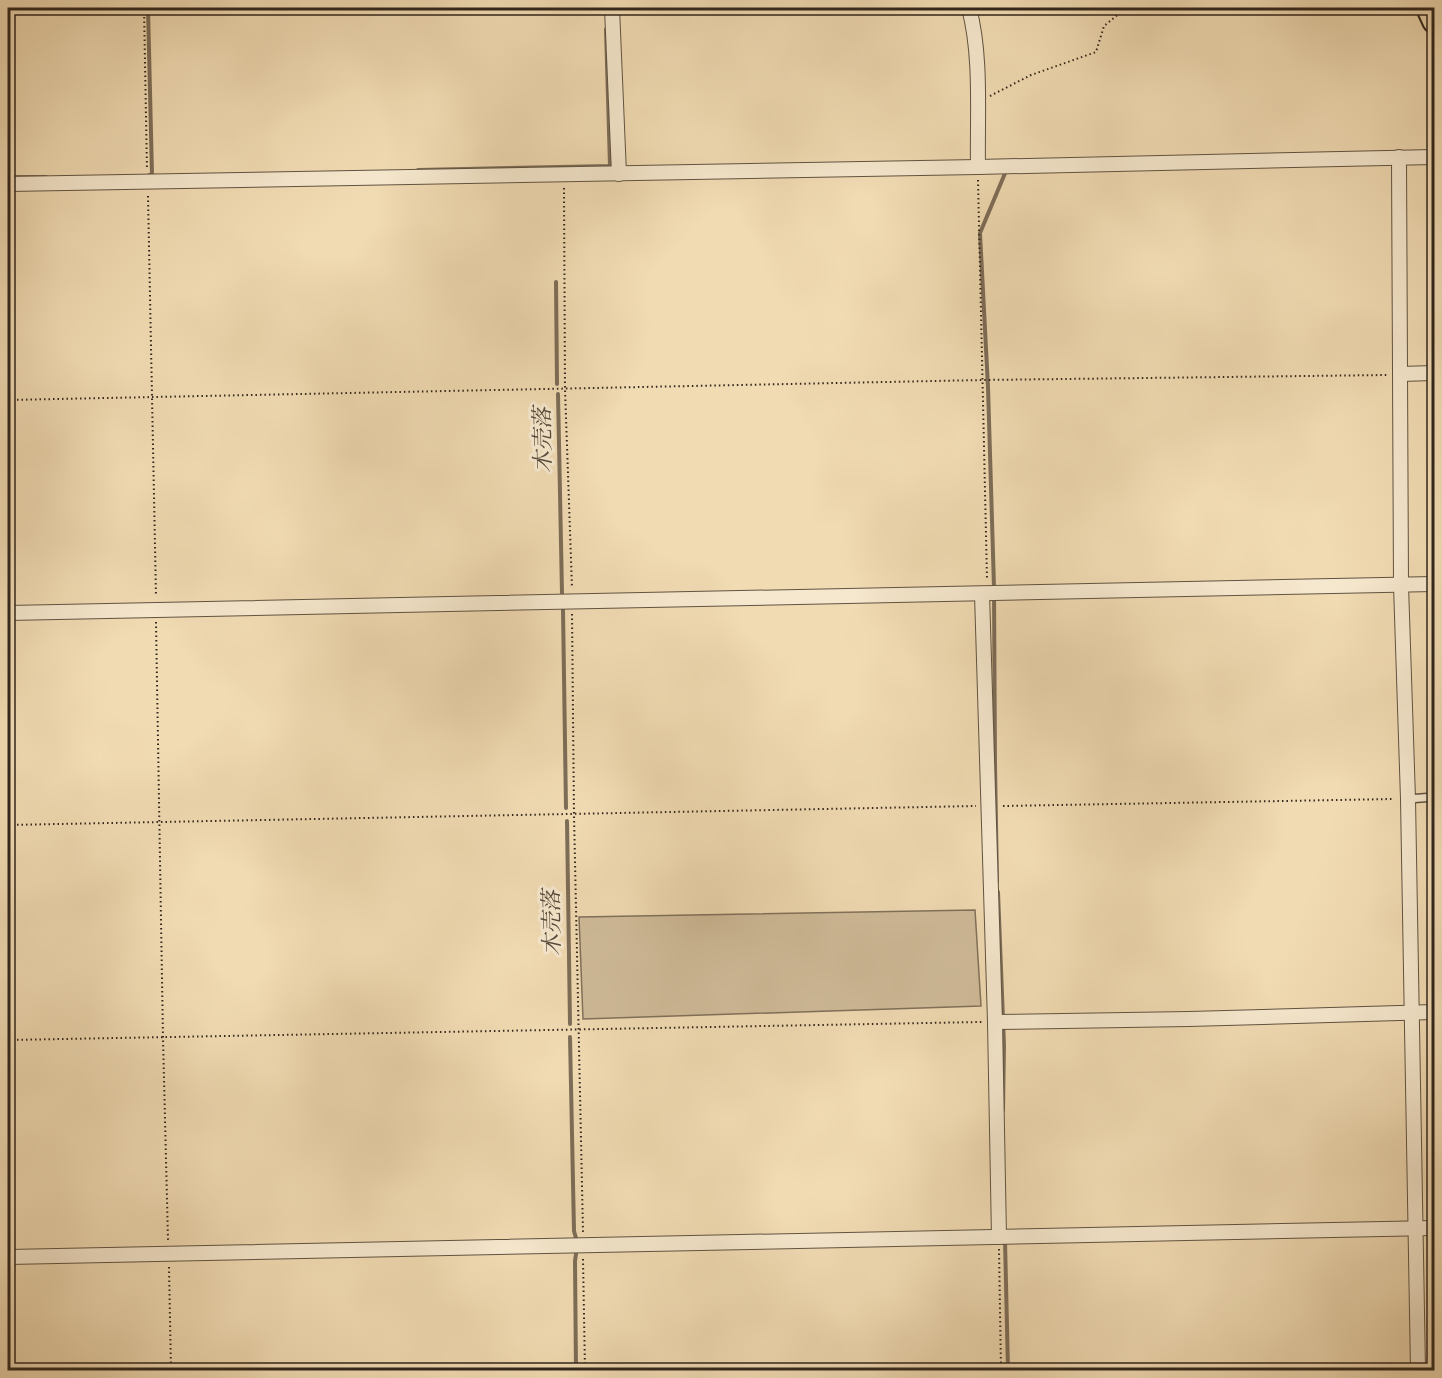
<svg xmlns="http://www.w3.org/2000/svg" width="1442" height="1378" viewBox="0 0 1442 1378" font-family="Alegreya,'Noto Serif JP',serif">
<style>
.green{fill:#d0bc9a;stroke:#80715c;stroke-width:1.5}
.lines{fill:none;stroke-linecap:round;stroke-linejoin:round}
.stream{stroke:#7d6d58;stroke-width:4}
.lane-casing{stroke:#615342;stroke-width:10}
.street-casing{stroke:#615342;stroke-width:16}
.primary-casing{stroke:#31261d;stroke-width:26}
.path{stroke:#31261d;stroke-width:2;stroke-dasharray:1.5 3;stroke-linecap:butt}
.lane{stroke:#f6e8ce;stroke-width:7}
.street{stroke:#f6e8ce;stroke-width:14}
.primary{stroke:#f1dbb3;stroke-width:22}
.labels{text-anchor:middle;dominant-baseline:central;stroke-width:6;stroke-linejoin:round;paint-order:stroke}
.water-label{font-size:22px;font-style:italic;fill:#574a3b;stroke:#f6e8ce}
</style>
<rect width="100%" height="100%" fill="#f1dbb3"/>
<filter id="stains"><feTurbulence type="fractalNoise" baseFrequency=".00333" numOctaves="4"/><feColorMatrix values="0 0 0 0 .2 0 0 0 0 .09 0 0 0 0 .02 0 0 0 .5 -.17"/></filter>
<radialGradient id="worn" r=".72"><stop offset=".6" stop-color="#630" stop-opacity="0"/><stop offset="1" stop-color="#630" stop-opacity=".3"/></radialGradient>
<path class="green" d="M 975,910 L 981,1006 L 583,1019 L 579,917 Z"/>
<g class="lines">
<g class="stream">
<path d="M 148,8 L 152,175 L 149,175"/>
<path d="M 418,170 L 610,166 L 606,29"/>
<path d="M 8,177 L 46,177"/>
<path d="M 556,282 L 557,384"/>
<path d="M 558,394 L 562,593"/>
<path d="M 563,610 L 566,808"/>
<path d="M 567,821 L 570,1024"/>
<path d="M 997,882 L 995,765 L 994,587 L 988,387 L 980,233 L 1006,171"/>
<path d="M 998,892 L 1004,1045 L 1003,1110"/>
<path d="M 570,1037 L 574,1231 L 576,1238"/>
<path d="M 1005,1240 L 1008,1370"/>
<path d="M 576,1254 L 575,1261 L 576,1370"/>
</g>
<g class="lane-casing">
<path id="lane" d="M 1408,799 L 1434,797"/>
</g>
<g class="street-casing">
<g id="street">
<path d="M 612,8 L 619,174"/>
<path d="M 969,8 C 982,57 977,116 978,167"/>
<path d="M 1399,157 L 1401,585 L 1408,799 L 1418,1370"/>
<path d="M 8,184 L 978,167 L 1434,157"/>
<path d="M 1400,374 L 1434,373"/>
<path d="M 982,594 L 995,1022 L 999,1237"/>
<path d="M 8,613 L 1434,584"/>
<path d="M 995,1022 L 1189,1019 L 1434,1012"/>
<path d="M 8,1257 L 1434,1228"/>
</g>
</g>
<g class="primary-casing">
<path id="primary" d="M 1428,8 L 1434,21"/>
</g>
<g class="path">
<path d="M 144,8 L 147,170"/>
<path d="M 990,96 L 1031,75 L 1096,52 L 1104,26 L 1126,8"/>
<path d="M 978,180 L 987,579"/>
<path d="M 564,188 L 565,389 L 572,588"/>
<path d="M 148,196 L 156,596"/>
<path d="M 8,400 L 983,380 L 1387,375"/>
<path d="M 572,614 L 574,815 L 583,1232"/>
<path d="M 156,622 L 163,1038 L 168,1240"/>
<path d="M 1003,806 L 1393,799"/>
<path d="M 8,825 L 976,806"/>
<path d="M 8,1040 L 982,1022"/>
<path d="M 999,1249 L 1001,1370"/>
<path d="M 583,1259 L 585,1370"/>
<path d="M 169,1267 L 171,1370"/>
</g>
<use href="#lane" class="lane"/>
<use href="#street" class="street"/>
<use href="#primary" class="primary"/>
</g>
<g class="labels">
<g class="water-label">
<text transform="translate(543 440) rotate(-91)">木売落</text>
<text transform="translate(552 923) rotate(-91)">木売落</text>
</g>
</g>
<rect width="1442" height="1378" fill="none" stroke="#f1dbb3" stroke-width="30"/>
<rect x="9" y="9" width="1424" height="1360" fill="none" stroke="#31261d" stroke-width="3"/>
<rect x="15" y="15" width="1412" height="1348" fill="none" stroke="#31261d" stroke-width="1.5"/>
<rect width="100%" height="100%" filter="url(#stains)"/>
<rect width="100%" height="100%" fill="url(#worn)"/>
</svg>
